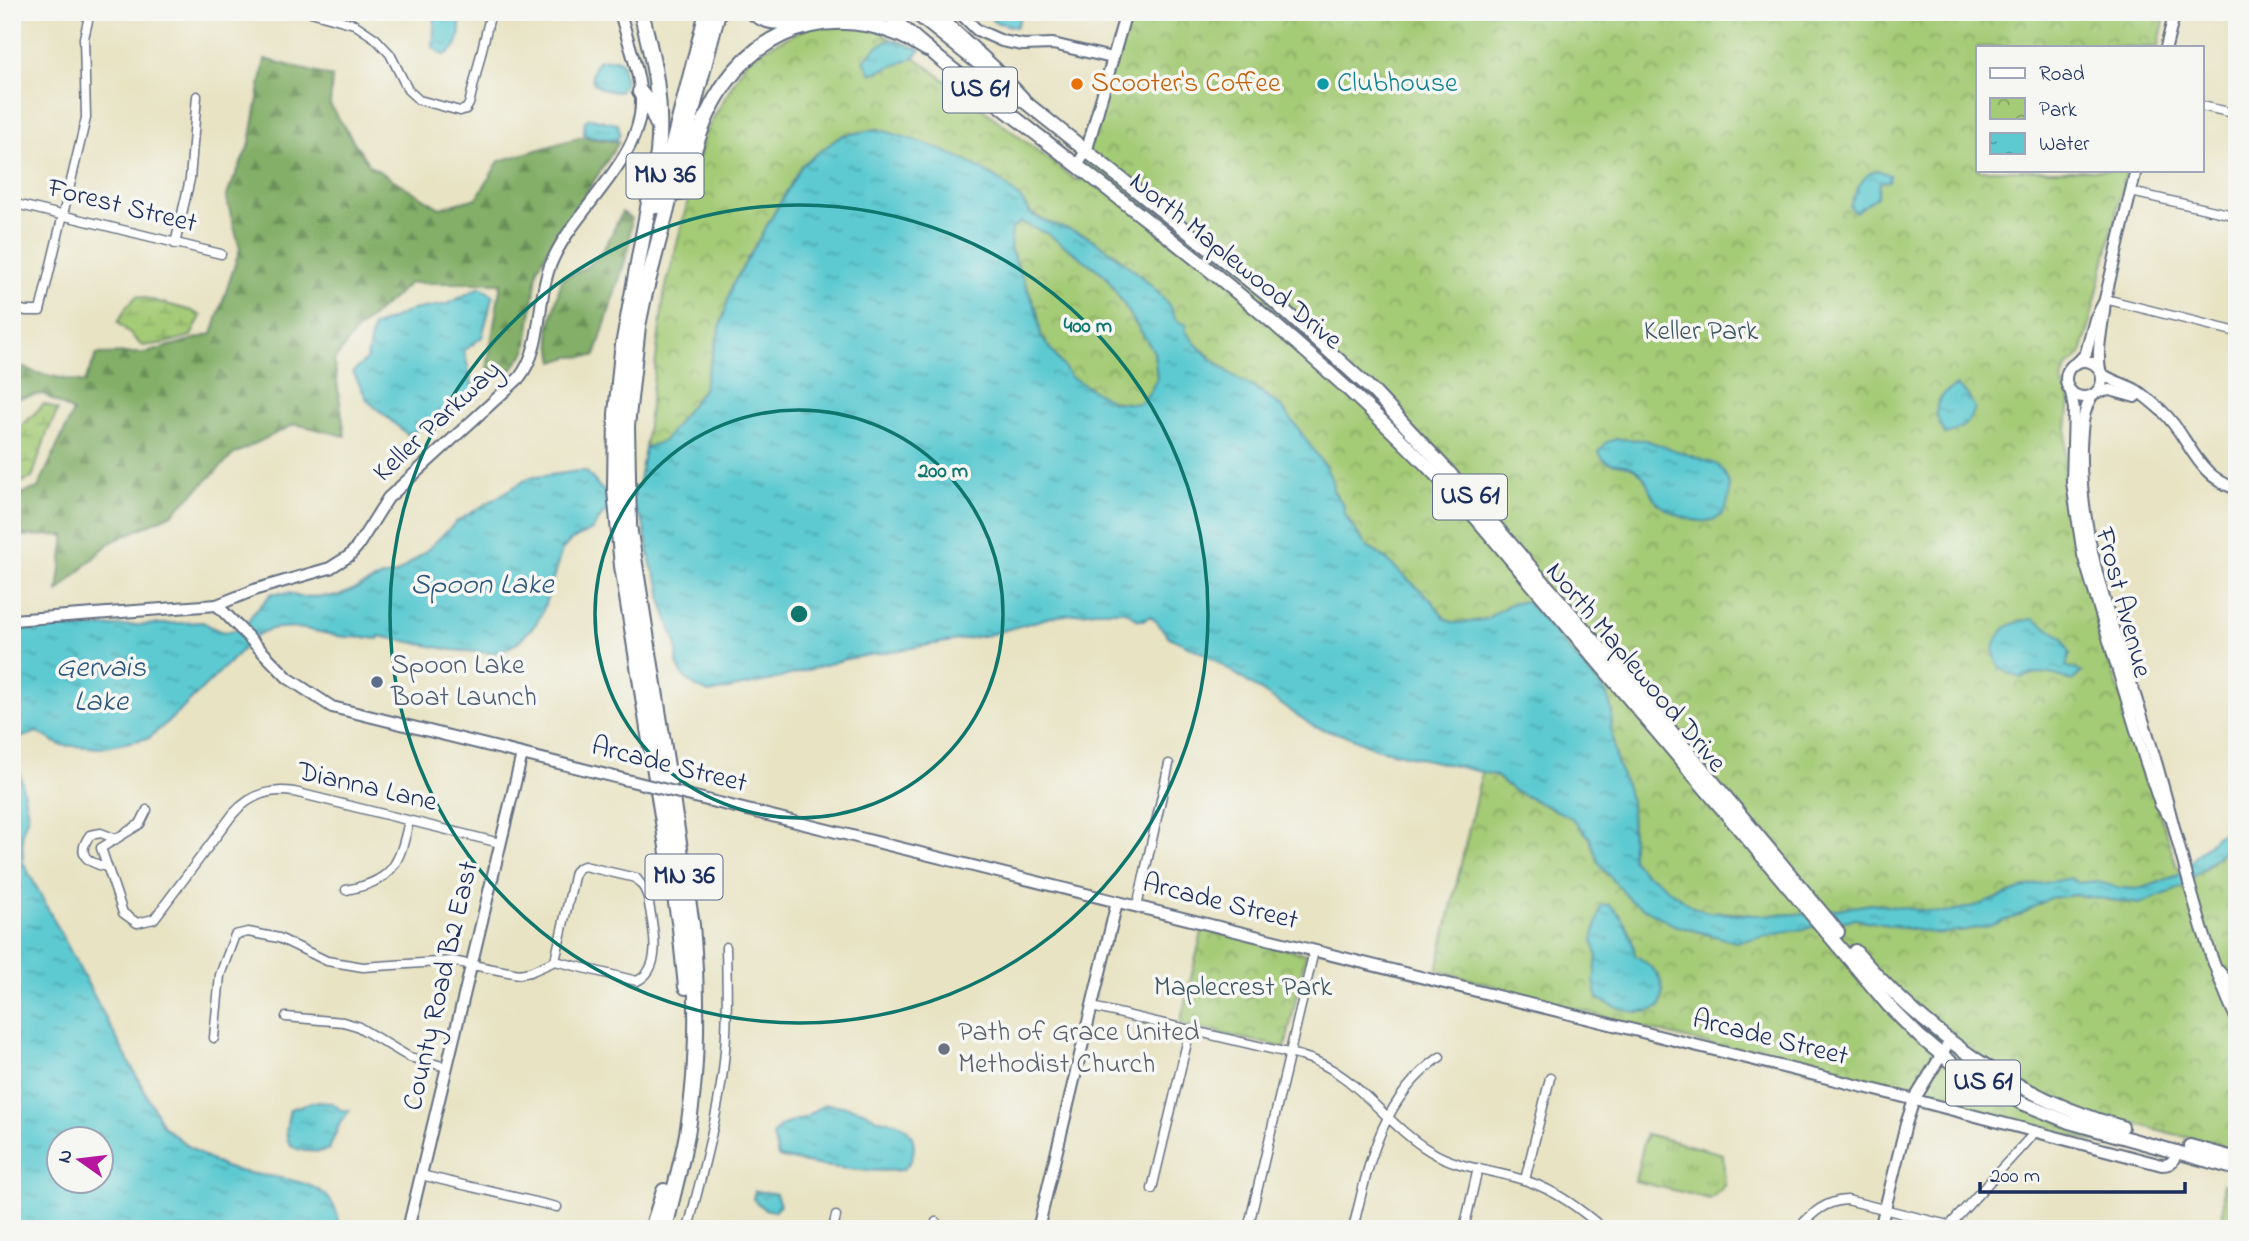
<svg xmlns="http://www.w3.org/2000/svg" width="2249" height="1241" viewBox="0 0 2249 1241" font-family="'Indie Flower',sans-serif">
<style>
.grass{fill:url(#grass-tufts);stroke:#607d6a;stroke-width:2}
.forest{fill:url(#forest-firs);stroke:#4f6f62;stroke-width:2}
.wetland{fill:url(#wetland-marsh);stroke:#607d6a;stroke-width:2}
.park{fill:url(#park-crowns);stroke:#607d6a;stroke-width:2}
.water{fill:url(#water-ripples);stroke:#3c7c98;stroke-width:2;fill-rule:evenodd}
.lines{fill:none;stroke-linecap:round;stroke-linejoin:round}
.street-casing{stroke:#636e81;stroke-width:11}
.secondary-casing{stroke:#636e81;stroke-width:14}
.primary-casing{stroke:#636e81;stroke-width:16}
.highway-casing{stroke:#636e81;stroke-width:18}
.street{stroke:#fff;stroke-width:8}
.secondary{stroke:#fff;stroke-width:10}
.primary{stroke:#fff;stroke-width:12}
.highway{stroke:#fff;stroke-width:14}
.secondary-bridge-casing{stroke:#636e81;stroke-width:14;stroke-linecap:butt}
.secondary-bridge{stroke:#fff;stroke-width:10}
.ring{fill:none;stroke:#0f766e;stroke-width:3.5}
.food-dot{fill:#e8710a;stroke:#f6f6f2;stroke-width:2.5}
.culture-dot{fill:#0f9aa8;stroke:#f6f6f2;stroke-width:2.5}
.service-dot{fill:#5c6f8a;stroke:#f6f6f2;stroke-width:2.5}
.worship-dot{fill:#6b7280;stroke:#f6f6f2;stroke-width:2.5}
.labels{text-anchor:middle;dominant-baseline:central;stroke-width:7;stroke-linejoin:round;paint-order:stroke}
.shield{fill:#f6f6f2;stroke:#5d6b8a;stroke-width:2}
.shield-label{font-size:26px;font-weight:bold;fill:#1b2f5e}
.food-label{font-size:28px;fill:#c56008;stroke:#f6f6f2;text-anchor:start}
.culture-label{font-size:28px;fill:#0d838f;stroke:#f6f6f2;text-anchor:start}
.street-label{font-size:28px;fill:#1b2f5e;stroke:#f6f6f2}
.park-label{font-size:28px;fill:#3d5664;stroke:#f6f6f2}
.service-label{font-size:28px;fill:#4e5e75;stroke:#f6f6f2;text-anchor:start}
.worship-label{font-size:28px;fill:#5b616d;stroke:#f6f6f2;text-anchor:start}
.water-label{font-size:30px;font-style:italic;fill:#2c567b;stroke:#f6f6f2}
.centre{fill:#0f766e;stroke:#f6f6f2;stroke-width:3.5}
.ring-label{font-size:21px;text-anchor:middle;font-weight:bold;fill:#0f766e;stroke:#f6f6f2;stroke-width:7;stroke-linejoin:round;paint-order:stroke}
</style>
<defs>
<pattern id="grass-tufts" width="24" height="20" patternUnits="userSpaceOnUse" patternTransform="scale(1.75)"><rect width="24" height="20" fill="#a4cb76"/><path d="M3 7l-1-3M5 7V3M7 7l1-3M15 17l-1-3M17 17v-4M19 17l1-3" fill="none" stroke="#85a564"/></pattern>
<pattern id="forest-firs" width="22" height="20" patternUnits="userSpaceOnUse" patternTransform="scale(1.75)"><rect width="22" height="20" fill="#83af67"/><path d="M5 1l3.5 6h-7zM16 11l3.5 6h-7z" fill="#6a8f58"/></pattern>
<pattern id="wetland-marsh" width="20" height="14" patternUnits="userSpaceOnUse" patternTransform="scale(1.75)"><rect width="20" height="14" fill="#a4cb76"/><path d="M1 5h8M5 5V1M11 12h8M15 12V8" fill="none" stroke="#85a564"/></pattern>
<pattern id="park-crowns" width="20" height="18" patternUnits="userSpaceOnUse" patternTransform="scale(1.75)"><rect width="20" height="18" fill="#a4cb76"/><path d="M2 6a3 3 0 1 1 6 0M12 15a3 3 0 1 1 6 0" fill="none" stroke="#85a564"/></pattern>
<pattern id="water-ripples" width="26" height="14" patternUnits="userSpaceOnUse" patternTransform="scale(1.75)"><rect width="26" height="14" fill="#5dcad1"/><path d="M2 4q2-2 4 0t4 0M15 11q2-2 4 0t4 0" fill="none" stroke="#4ca4ad"/></pattern>
</defs>
<rect width="100%" height="100%" fill="#f6f6f2"/>
<filter id="ink" filterUnits="userSpaceOnUse"><feTurbulence type="fractalNoise" baseFrequency=".0143" numOctaves="2"/><feDisplacementMap in="SourceGraphic" scale="14" xChannelSelector="R" yChannelSelector="G"/><feConvolveMatrix kernelMatrix="1 2 1 2 8 2 1 2 1" color-interpolation-filters="sRGB"/></filter>
<filter id="wash" filterUnits="userSpaceOnUse"><feTurbulence type="fractalNoise" baseFrequency=".00686" numOctaves="4" result="noise"/><feDisplacementMap in="SourceGraphic" scale="28" xChannelSelector="R" yChannelSelector="G"/><feGaussianBlur stdDeviation="1.57" result="paint"/><feColorMatrix in="noise" values="0 0 0 0 0 0 0 0 0 0 0 0 0 0 0 0 0 1.4 0 .05"/><feComposite in="paint" operator="in"/></filter>
<g filter="url(#wash)">
<rect width="100%" height="100%" fill="#e8e3c3"/>
<path class="grass" d="M 1646,1134 L 1723,1154 L 1725,1186 L 1710,1199 L 1635,1181 Z"/>
<g class="forest">
<path d="M 265,59 L 332,77 L 330,105 L 369,165 L 440,208 L 477,198 L 499,161 L 581,137 L 619,142 L 538,267 L 526,351 L 508,374 L 487,368 L 501,283 L 410,283 L 356,331 L 334,361 L 345,436 L 295,424 L 234,454 L 172,514 L 109,543 L 58,592 L 65,535 L 12,536 L 12,497 L 38,488 L 73,412 L 43,394 L 12,399 L 12,363 L 37,373 L 84,383 L 97,354 L 146,353 L 212,334 L 240,249 L 226,197 L 250,143 Z"/>
<path d="M 622,212 L 631,218 L 629,248 L 595,356 L 569,357 L 554,362 L 549,329 L 562,278 C 601,266 606,246 622,212 Z"/>
</g>
<g class="wetland">
<path d="M 137,296 L 192,311 L 201,316 L 191,336 L 166,343 L 142,346 L 118,322 L 127,306 Z"/>
<path d="M 44,404 L 58,410 L 47,433 L 32,478 L 12,486 L 12,427 L 22,426 Z"/>
</g>
<g class="park">
<path d="M 1125,12 L 2166,12 L 2158,47 L 1978,47 L 1978,170 L 2127,170 L 2083,350 L 2080,356 L 2066,367 L 2062,382 L 2070,400 L 2066,438 L 2064,477 L 2105,648 L 2177,867 L 2203,871 L 2230,845 L 2237,842 L 2237,1151 L 2129,1122 L 2120,1148 L 1647,1029 L 1437,970 L 1482,771 L 1495,775 L 1513,790 L 1572,818 L 1590,838 L 1599,864 L 1736,942 L 1812,926 L 1739,913 L 1708,912 L 1693,907 L 1644,873 L 1632,859 L 1631,802 L 1616,759 L 1611,730 L 1612,713 L 1510,604 L 1486,619 L 1470,622 L 1454,623 L 1445,618 L 1431,600 L 1381,555 L 1367,547 L 1345,514 L 1343,504 L 1333,491 L 1320,459 L 1278,404 L 1254,386 L 1238,380 L 1193,342 L 1181,324 L 1116,254 L 1085,235 L 1049,223 L 1031,213 L 1019,197 L 996,178 L 966,160 L 878,129 L 841,136 L 802,165 L 732,286 L 703,389 L 664,441 L 645,448 L 664,295 L 705,133 L 749,56 L 821,21 L 871,24 L 1077,181 L 1099,120 Z"/>
<path d="M 1021,222 L 1048,234 L 1105,275 L 1154,352 L 1157,378 L 1150,392 L 1139,404 L 1113,402 L 1071,378 L 1041,336 L 1037,311 L 1010,248 L 1011,229 Z"/>
<path d="M 1203,928 L 1306,954 L 1285,1048 L 1180,1024 Z"/>
<path d="M 2223,1183 L 2237,1187 L 2237,1229 L 2223,1229 Z"/>
</g>
<g class="water">
<path d="M 435,12 L 459,12 C 461,29 462,50 443,55 L 433,47 Z"/>
<path d="M 986,12 L 1023,12 L 1016,27 L 994,22 Z"/>
<path d="M 892,39 L 921,50 L 912,59 L 871,74 L 864,60 L 878,46 Z"/>
<path d="M 615,59 L 622,62 L 625,84 L 619,92 C 598,91 582,81 599,60 Z"/>
<path d="M 590,118 L 618,124 L 620,133 L 617,140 L 587,136 L 584,134 L 585,121 Z"/>
<path d="M 877,129 C 919,141 959,153 995,178 C 1003,183 1013,191 1020,198 C 1024,203 1027,211 1033,215 C 1048,225 1066,227 1082,234 C 1103,243 1173,297 1175,319 L 1181,323 L 1187,324 L 1185,330 C 1198,349 1217,365 1237,378 C 1251,387 1265,393 1278,404 C 1293,418 1303,437 1315,452 C 1323,463 1334,477 1333,491 L 1343,504 L 1345,514 L 1351,525 L 1367,547 L 1381,555 L 1431,600 L 1445,618 L 1454,623 L 1470,622 L 1486,619 L 1510,604 L 1527,601 L 1607,694 L 1612,713 L 1611,730 L 1616,759 L 1631,802 L 1632,859 L 1644,873 L 1653,877 L 1677,896 L 1693,907 L 1708,912 L 1755,915 L 1802,914 L 1872,904 L 1944,913 L 1982,904 L 2028,886 L 2071,878 L 2079,883 L 2094,881 L 2121,888 L 2137,889 L 2152,885 L 2178,875 L 2216,836 L 2237,823 L 2237,842 L 2230,845 L 2181,888 L 2139,904 L 2075,895 L 2050,898 L 2018,916 L 1986,927 L 1938,934 L 1855,919 L 1736,942 L 1674,925 L 1631,901 L 1599,864 L 1590,838 L 1572,818 L 1513,790 L 1495,775 L 1375,748 L 1348,736 L 1315,727 L 1207,655 L 1169,637 L 1151,616 L 1143,620 L 1137,619 L 1126,611 L 1095,611 L 1051,617 L 988,635 L 846,659 L 772,680 L 709,693 L 696,687 L 683,676 L 677,663 L 677,646 L 662,603 L 660,585 L 651,565 L 643,522 L 634,509 L 604,513 L 592,530 L 570,541 L 562,550 L 542,613 L 535,625 L 517,643 L 504,650 L 492,653 L 452,650 L 379,636 L 378,639 C 365,637 351,638 339,636 C 312,631 282,620 257,635 L 179,712 L 149,738 L 101,748 L 60,745 L 37,732 L 13,740 L 28,815 L 22,833 L 23,862 L 163,1126 C 182,1142 200,1156 222,1166 C 261,1183 339,1168 339,1229 L 12,1229 L 12,624 L 77,628 L 203,622 C 223,634 225,635 247,625 L 251,616 L 272,593 L 289,593 L 299,597 L 339,596 L 382,577 L 396,574 L 426,551 L 456,522 L 529,478 L 579,471 L 586,471 L 602,490 L 634,488 L 638,486 L 645,448 L 664,441 L 703,389 L 732,286 L 802,165 L 841,136 ZM 1021,222 L 1048,234 L 1105,275 L 1154,352 L 1157,378 L 1150,392 L 1139,404 L 1113,402 L 1071,377 L 1041,336 L 1037,311 L 1010,249 L 1012,229 ZM 60,1140 L 102,1140 L 102,1182 L 60,1182 Z"/>
<path d="M 1877,170 L 1890,175 L 1889,181 L 1880,182 L 1877,197 L 1855,212 L 1850,207 C 1855,193 1862,174 1877,170 Z"/>
<path d="M 480,287 L 493,295 L 482,337 L 464,351 L 475,395 L 437,423 L 407,434 L 368,401 L 353,372 L 367,359 L 373,327 L 412,310 L 448,304 Z"/>
<path d="M 1956,386 L 1967,394 L 1975,408 C 1970,423 1960,431 1945,434 C 1932,413 1932,399 1956,386 Z"/>
<path d="M 1616,439 L 1645,440 L 1718,465 C 1726,474 1730,482 1729,494 C 1727,536 1681,521 1659,504 C 1648,495 1648,476 1635,469 C 1623,461 1605,469 1599,452 L 1607,442 Z"/>
<path d="M 2033,619 L 2062,637 L 2070,653 L 2066,666 L 2082,672 L 2072,681 C 2055,674 2038,669 2021,678 C 2016,675 2010,674 2005,671 C 1989,661 1992,639 2006,628 C 2014,622 2023,620 2033,619 Z"/>
<path d="M 1608,904 C 1625,917 1632,935 1635,955 C 1656,968 1668,981 1660,1007 C 1639,1018 1618,1009 1598,999 L 1594,982 L 1597,956 L 1593,940 L 1601,906 Z"/>
<path d="M 312,1102 L 332,1103 L 341,1110 L 350,1110 L 340,1123 L 329,1149 C 322,1152 316,1152 307,1151 C 281,1149 285,1129 290,1109 Z"/>
<path d="M 825,1104 C 838,1105 851,1106 863,1111 C 869,1113 873,1117 878,1119 C 886,1121 894,1120 900,1124 C 919,1135 917,1157 903,1170 C 864,1173 816,1166 778,1157 L 773,1136 L 780,1126 L 806,1117 Z"/>
<path d="M 755,1191 L 776,1194 L 780,1205 L 775,1211 L 764,1209 L 753,1199 Z"/>
</g>
</g>
<g filter="url(#ink)">
<g class="lines">
<g class="street-casing">
<g id="street">
<path d="M 311,12 L 354,24 L 375,38 L 390,54 L 408,90 L 419,100 L 460,111 L 466,109 L 469,104 L 491,12"/>
<path d="M 2202,106 L 2237,114"/>
<path d="M 2131,192 L 2237,216"/>
<path d="M 12,203 L 221,254"/>
<path d="M 175,244 L 190,179 L 197,96"/>
<path d="M 2105,299 L 2237,332"/>
<path d="M 12,307 L 26,311 L 40,311 L 86,118 L 84,38 L 90,12"/>
<path d="M 147,810 L 140,824 L 101,848 L 123,913 L 137,923 L 154,919 L 233,814 C 250,795 269,788 294,792 L 500,843"/>
<path d="M 107,867 C 88,863 75,855 90,835 L 101,833 L 116,839"/>
<path d="M 346,890 C 393,881 399,865 409,821"/>
<path d="M 1137,907 L 1169,764"/>
<path d="M 1092,1007 L 1301,1056 C 1356,1071 1383,1123 1430,1151 C 1459,1169 1495,1170 1527,1181 C 1557,1191 1580,1209 1604,1229"/>
<path d="M 286,1017 L 343,1022 L 357,1026 L 409,1057 L 446,1067"/>
<path d="M 214,1038 L 220,975 L 235,935 L 248,932 L 279,938 L 327,961 L 363,967 L 452,961 L 519,974 L 530,972 L 555,961 L 637,981 C 666,967 651,922 648,897 L 644,888 L 636,878 L 584,866 L 579,868 L 575,872 L 555,961"/>
<path d="M 421,1175 L 557,1207"/>
<path d="M 1525,1180 L 1550,1078"/>
<path d="M 1152,1189 L 1190,1030"/>
<path d="M 1950,1225 L 2036,1131"/>
<path d="M 688,1229 C 701,1177 716,1124 723,1071 C 728,1029 727,988 726,947"/>
<path d="M 833,1229 L 836,1216"/>
<path d="M 935,1229 L 936,1222"/>
<path d="M 1248,1229 L 1314,951"/>
<path d="M 1353,1229 C 1369,1162 1381,1099 1440,1057"/>
<path d="M 1464,1229 L 1478,1168"/>
<path d="M 1797,1229 C 1812,1214 1824,1201 1847,1200 L 1964,1229"/>
</g>
</g>
<g class="secondary-casing">
<g id="secondary">
<path d="M 959,12 L 977,30 L 1002,41 L 1023,45 L 1053,44 L 1112,58"/>
<path d="M 2166,47 L 2175,12"/>
<path d="M 1077,166 L 1087,149 L 1126,12"/>
<circle cx="2084" cy="379" r="18"/>
<path d="M 2077,363 L 2086,353 L 2095,319 L 2104,302"/>
<path d="M 2100,370 C 2096,346 2104,323 2105,299 L 2136,170"/>
<path d="M 2101,373 C 2112,382 2124,383 2136,390 C 2145,396 2154,404 2162,411 C 2191,438 2194,475 2237,489"/>
<path d="M 2071,392 L 2074,409 L 2072,483 L 2083,555 L 2145,760 L 2160,804 L 2168,815"/>
<path d="M 2098,392 L 2110,390 L 2135,397"/>
<path d="M 2092,396 C 2082,413 2082,429 2081,447 C 2078,556 2127,660 2156,762 C 2181,847 2199,940 2237,1020"/>
<path d="M 217,605 L 288,678 L 332,707 L 623,779"/>
<path d="M 12,620 L 217,605 L 257,589 L 330,568 L 349,556 L 357,547 L 388,498 L 519,378 C 544,347 536,302 550,266 C 571,211 643,161 641,100 C 640,71 627,40 620,12"/>
<path d="M 703,799 L 1896,1095 L 2162,1165 C 2172,1165 2174,1160 2177,1151"/>
<path d="M 2219,971 L 2230,984 L 2237,997"/>
<path d="M 408,1229 L 522,754"/>
<path d="M 1038,1229 L 1117,902"/>
<path d="M 1880,1229 L 1906,1124 L 1914,1100 L 1950,1041"/>
</g>
</g>
<g class="primary-casing">
<g id="primary">
<path d="M 885,12 L 941,60 C 1126,205 1319,343 1477,519 L 1889,1006 L 1920,1037 L 1953,1064 L 1977,1080 L 2022,1103 L 2069,1122 L 2237,1169"/>
<path d="M 914,12 L 988,71"/>
<path d="M 1015,94 L 1266,294 L 1373,391 L 1446,469 L 1641,695 L 1838,932"/>
<path d="M 1855,951 C 1924,1032 2018,1099 2122,1127"/>
<path d="M 2190,1146 L 2237,1159"/>
</g>
</g>
<g class="highway-casing">
<g id="highway">
<path d="M 641,12 C 654,62 663,101 658,153 L 622,351 L 616,414 L 615,490 L 622,566 L 680,928 L 686,987"/>
<path d="M 752,12 C 770,26 789,24 807,12"/>
<path d="M 932,12 L 994,69 L 1022,99"/>
<path d="M 640,92 L 648,102 L 657,123"/>
<path d="M 680,193 C 691,162 699,127 716,98 C 761,18 852,0 927,49"/>
<path d="M 657,206 L 707,12"/>
<path d="M 652,1229 L 664,1191"/>
<path d="M 665,1229 C 672,1197 681,1166 687,1134 C 699,1065 698,995 692,925 L 629,526 L 627,426 L 638,326 L 644,297 L 718,12"/>
</g>
</g>
<use href="#street" class="street"/>
<use href="#secondary" class="secondary"/>
<use href="#primary" class="primary"/>
<use href="#highway" class="highway"/>
<g class="secondary-bridge-casing">
<path id="secondary-bridge" d="M 623,779 L 703,799"/>
</g>
<use href="#secondary-bridge" class="secondary-bridge"/>
</g>
</g>
<g class="ring">
<circle cx="799" cy="614" r="204"/>
<circle cx="799" cy="614" r="409"/>
</g>
<circle class="food-dot" cx="1077" cy="84" r="7"/>
<circle class="culture-dot" cx="1323" cy="84" r="7"/>
<circle class="service-dot" cx="377" cy="682" r="7"/>
<circle class="worship-dot" cx="944" cy="1049" r="7"/>
<g class="labels">
<g class="shield">
<rect x="943" y="67.5" width="74" height="45" rx="5"/>
<rect x="626.5" y="153.5" width="77" height="45" rx="5"/>
<rect x="1433" y="474.5" width="74" height="45" rx="5"/>
<rect x="645.5" y="854.5" width="77" height="45" rx="5"/>
<rect x="1946" y="1060.5" width="74" height="45" rx="5"/>
</g>
<g class="shield-label">
<text x="980" y="90">US 61</text>
<text x="665" y="176">MN 36</text>
<text x="1470" y="497">US 61</text>
<text x="684" y="877">MN 36</text>
<text x="1983" y="1083">US 61</text>
</g>
<g class="food-label">
<text x="1091" y="84">Scooter's Coffee</text>
</g>
<g class="culture-label">
<text x="1337" y="84">Clubhouse</text>
</g>
<g class="street-label">
<text transform="translate(122 207) rotate(14)">Forest Street</text>
<text transform="translate(1235 262) rotate(39)">North Maplewood Drive</text>
<text transform="translate(438 422) rotate(-43)">Keller Parkway</text>
<text transform="translate(2122 603) rotate(75)">Frost Avenue</text>
<text transform="translate(1635 668) rotate(50)">North Maplewood Drive</text>
<text transform="translate(669 766) rotate(14)">Arcade Street</text>
<text transform="translate(367 788) rotate(13)">Dianna Lane</text>
<text transform="translate(1220 903) rotate(14)">Arcade Street</text>
<text transform="translate(442 986) rotate(-77)">County Road B2 East</text>
<text transform="translate(1770 1039) rotate(14)">Arcade Street</text>
</g>
<g class="park-label">
<text x="1701" y="332">Keller Park</text>
<text x="1243" y="988">Maplecrest Park</text>
</g>
<g class="service-label">
<text x="391" y="666">Spoon Lake<tspan x="391" dy="32">Boat Launch</tspan></text>
</g>
<g class="worship-label">
<text x="958" y="1033">Path of Grace United<tspan x="958" dy="32">Methodist Church</tspan></text>
</g>
<g class="water-label">
<text x="482" y="586">Spoon Lake</text>
<text x="101" y="669">Gervais<tspan x="101" dy="34">Lake</tspan></text>
</g>
</g>
<circle cx="799" cy="614" r="10" class="centre"/>
<g class="ring-label">
<text x="1088" y="332">400 m</text>
<text x="943" y="477">200 m</text>
</g>
<rect width="2249" height="1241" fill="none" stroke="#f6f6f2" stroke-width="42"/>
<rect x="1976" y="46" width="228" height="126" fill="#f6f6f2" stroke="#9ea6b7" stroke-width="2"/>
<rect x="1990" y="68" width="35" height="10" fill="#ffffff" stroke="#9ea6b7" stroke-width="2"/>
<text x="2039" y="80" font-size="21" fill="#1b2f5e">Road</text>
<rect x="1990" y="98" width="35" height="21" fill="url(#park-crowns)" stroke="#9ea6b7" stroke-width="2"/>
<text x="2039" y="116" font-size="21" fill="#1b2f5e">Park</text>
<rect x="1990" y="133" width="35" height="21" fill="url(#water-ripples)" stroke="#9ea6b7" stroke-width="2"/>
<text x="2039" y="150" font-size="21" fill="#1b2f5e">Water</text>
<g transform="translate(80 1160) rotate(284)"><circle r="33" fill="#f6f6f2" stroke="#9ea6b7" stroke-width="2"/>
<path d="M0-5L12 26L0 18L-12 26Z" fill="#b5179e"/>
<text y="-10" font-size="19" font-weight="bold" text-anchor="middle" fill="#1b2f5e">N</text>
</g>
<path d="M1980 1182v10h205v-10" fill="none" stroke="#1b2f5e" stroke-width="3.5"/>
<text x="1990" y="1182" font-size="21" fill="#1b2f5e" stroke="#f6f6f2" stroke-width="5" paint-order="stroke">200 m</text>
</svg>
